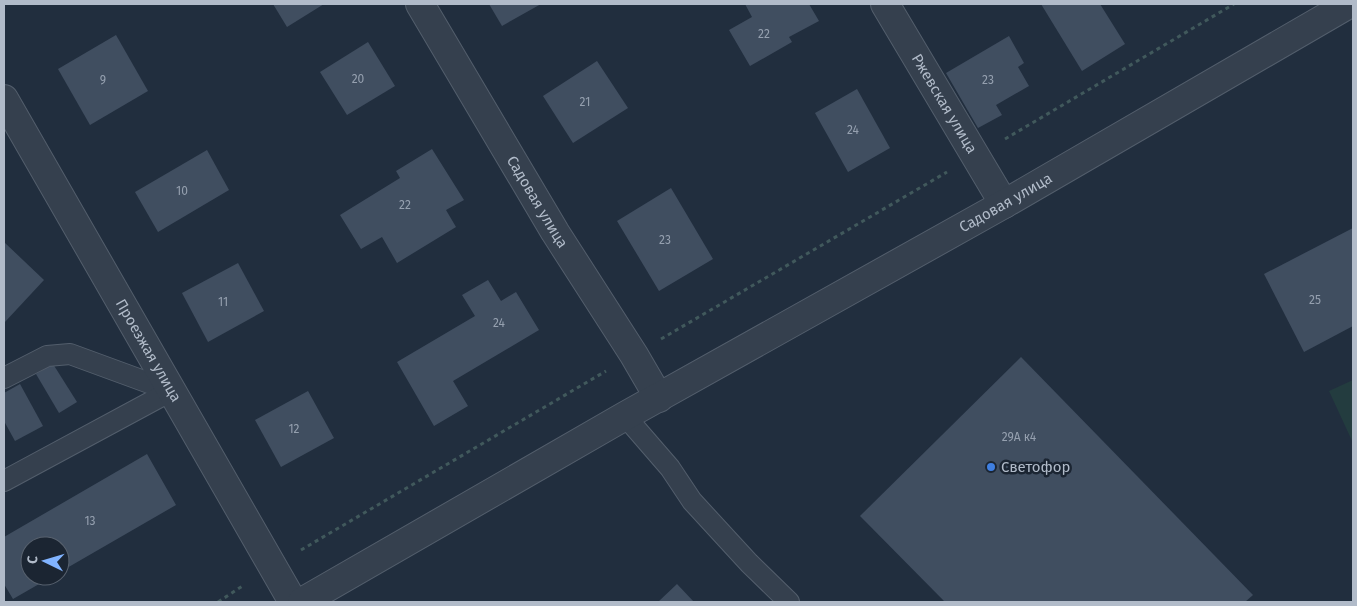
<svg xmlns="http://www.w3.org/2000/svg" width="1357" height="606" viewBox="0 0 1357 606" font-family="'Fira Sans',sans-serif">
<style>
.green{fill:#233c3f}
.building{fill:#404e60}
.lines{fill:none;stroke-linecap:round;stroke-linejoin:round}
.lane-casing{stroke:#535e6c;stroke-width:22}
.street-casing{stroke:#535e6c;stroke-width:30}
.path{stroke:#41595c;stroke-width:3;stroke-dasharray:4 4;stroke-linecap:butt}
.lane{stroke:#35404e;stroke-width:20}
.street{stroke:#35404e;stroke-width:28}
.shop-dot{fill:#3f7fe0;stroke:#1b2532;stroke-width:2}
.labels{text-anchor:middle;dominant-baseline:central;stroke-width:5;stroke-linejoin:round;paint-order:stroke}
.number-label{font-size:12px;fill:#95a0af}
.street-label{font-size:15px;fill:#b1bbc9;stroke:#1b2532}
.poi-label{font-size:15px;fill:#b1bbc9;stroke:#1b2532;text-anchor:start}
</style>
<rect width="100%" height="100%" fill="#212e3e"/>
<path class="green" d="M 1353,380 L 1353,443 L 1329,391 Z"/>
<g class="building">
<path d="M 273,4 L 324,4 L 287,27 Z"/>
<path d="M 489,4 L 541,4 L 502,26 Z"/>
<path d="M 745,4 L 809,4 L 819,21 L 789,37 L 792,42 L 750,66 L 729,30 L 752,17 Z"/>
<path d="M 1041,4 L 1100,4 L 1125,44 L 1082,71 Z"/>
<path d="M 116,35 L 148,91 L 90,125 L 58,69 Z"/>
<path d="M 1009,36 L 1024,63 L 1018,67 L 1029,86 L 996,105 L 1002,115 L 978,128 L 946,73 Z"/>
<path d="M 368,42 L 395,86 L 347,115 L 320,72 Z"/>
<path d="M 597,61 L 628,108 L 573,143 L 543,96 Z"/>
<path d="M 857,89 L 890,148 L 848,172 L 815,113 Z"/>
<path d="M 432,149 L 464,200 L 446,210 L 456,227 L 397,263 L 382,237 L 361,249 L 340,215 L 400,178 L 396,171 Z"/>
<path d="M 207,150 L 229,190 L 158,232 L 135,192 Z"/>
<path d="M 671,188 L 713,259 L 659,291 L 617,221 Z"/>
<path d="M 1353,228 L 1353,326 L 1304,352 L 1264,274 Z"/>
<path d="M 4,242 L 44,280 L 4,323 Z"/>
<path d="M 238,263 L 264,311 L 208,342 L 182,293 Z"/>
<path d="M 488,280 L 501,301 L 516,292 L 539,330 L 453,381 L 468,406 L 434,426 L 397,362 L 475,316 L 462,295 Z"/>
<path d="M 1021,357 L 1253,595 L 1245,602 L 945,602 L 860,516 Z"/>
<path d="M 53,364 L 77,402 L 59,413 L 36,374 Z"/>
<path d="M 20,384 L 43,426 L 15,441 L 4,421 L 4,393 Z"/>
<path d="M 308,391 L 334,438 L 281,467 L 255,420 Z"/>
<path d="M 147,454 L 176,505 L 60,572 L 60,546 L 30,546 L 30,576 L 53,576 L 13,599 L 4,584 L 4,537 Z"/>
<path d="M 677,584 L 694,602 L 658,602 Z"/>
</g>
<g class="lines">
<g class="lane-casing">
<g id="lane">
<path d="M 4,378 L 47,356 L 70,354 L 171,391"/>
<path d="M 625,416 L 670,468 L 692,501 L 749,563 L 789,602"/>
<path d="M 4,481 L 171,391"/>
</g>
</g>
<g class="street-casing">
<g id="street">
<path id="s1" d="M 420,4 L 555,232 L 634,355 L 659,398"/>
<path id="s2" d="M 885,4 L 1004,204"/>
<path id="s3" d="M 4,99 L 293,602"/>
<path id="s4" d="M 302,602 L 625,416 L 1004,204 L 1349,4"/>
</g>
</g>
<g class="path">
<path d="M 1005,139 L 1234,4"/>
<path d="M 661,339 L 947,172"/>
<path d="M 301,550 L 606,371"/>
<path d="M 218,602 L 244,585"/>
</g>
<use href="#lane" class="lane"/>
<use href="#street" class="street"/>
</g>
<circle class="shop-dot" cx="991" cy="467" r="5"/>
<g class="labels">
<g class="number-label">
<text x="764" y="34">22</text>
<text x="358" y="79">20</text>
<text x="103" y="80">9</text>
<text x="988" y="80">23</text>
<text x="585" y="102">21</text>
<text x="853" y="130">24</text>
<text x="182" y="191">10</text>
<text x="405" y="205">22</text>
<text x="665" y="240">23</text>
<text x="1315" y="300">25</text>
<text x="223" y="302">11</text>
<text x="499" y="323">24</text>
<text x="294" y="429">12</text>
<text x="1019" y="437">29А к4</text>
<text x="90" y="521">13</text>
</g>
<g class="street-label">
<text stroke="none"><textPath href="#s2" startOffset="116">Ржевская улица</textPath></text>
<text stroke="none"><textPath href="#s1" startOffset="230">Садовая улица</textPath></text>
<text stroke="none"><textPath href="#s4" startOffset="809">Садовая улица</textPath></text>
<text stroke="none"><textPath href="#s3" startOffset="290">Проезжая улица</textPath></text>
</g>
<g class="poi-label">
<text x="1001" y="467">Светофор</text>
</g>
</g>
<rect width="1357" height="606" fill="none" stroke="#b1bbc9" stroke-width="10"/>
<g transform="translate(45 561) rotate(275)"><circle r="24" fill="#1b2532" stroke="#57616e"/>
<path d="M0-4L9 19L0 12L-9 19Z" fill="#80b3ff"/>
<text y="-8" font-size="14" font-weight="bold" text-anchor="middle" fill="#b1bbc9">С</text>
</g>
</svg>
